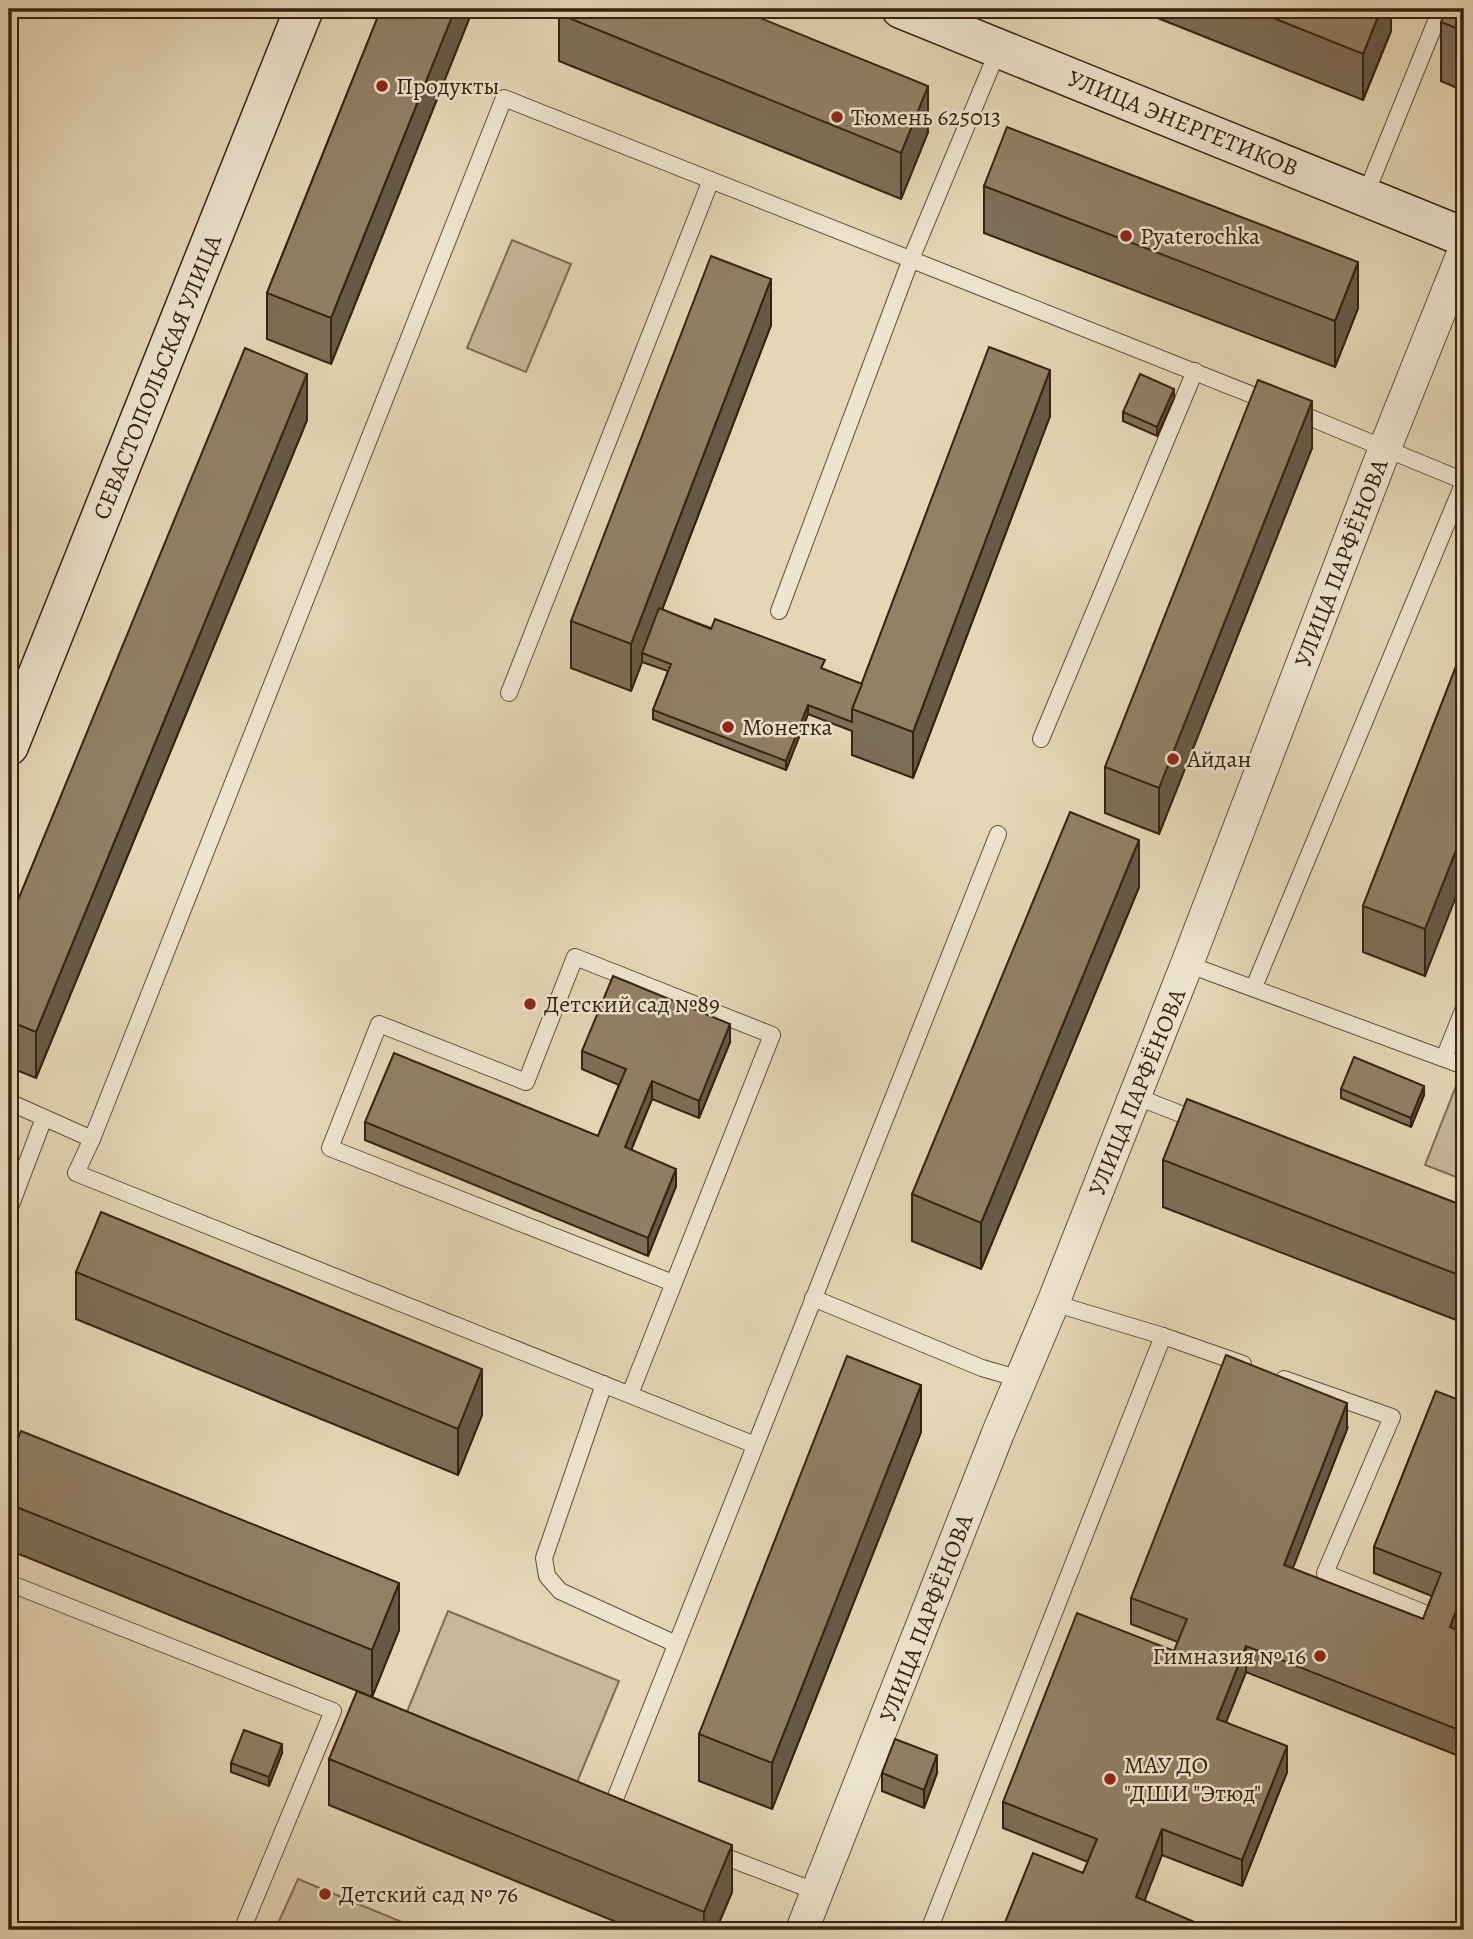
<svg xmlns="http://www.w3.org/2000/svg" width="1473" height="1939" viewBox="0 0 1473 1939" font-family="Alegreya,serif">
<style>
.green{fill:#c7b89a;stroke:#7f6d55;stroke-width:2}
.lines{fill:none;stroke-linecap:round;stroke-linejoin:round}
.lane-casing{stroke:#624f3a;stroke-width:18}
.street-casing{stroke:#624f3a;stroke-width:34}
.secondary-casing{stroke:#372210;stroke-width:41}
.lane{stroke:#eee5d0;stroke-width:16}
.street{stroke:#eee5d0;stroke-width:32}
.secondary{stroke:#eee5d0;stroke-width:38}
.wall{fill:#7d6e58;stroke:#372210;stroke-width:2}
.shaded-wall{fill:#665a47;stroke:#372210;stroke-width:2}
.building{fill:#918066;stroke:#372210;stroke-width:2}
.poi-dot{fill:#8f2418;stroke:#eee5d0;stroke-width:2.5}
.labels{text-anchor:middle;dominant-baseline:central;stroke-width:5;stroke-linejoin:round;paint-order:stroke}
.poi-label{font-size:24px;fill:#372210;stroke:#eee5d0;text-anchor:start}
.street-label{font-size:24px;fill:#372210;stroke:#eee5d0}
</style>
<rect width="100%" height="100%" fill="#e5d7b6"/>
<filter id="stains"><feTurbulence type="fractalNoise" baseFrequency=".00286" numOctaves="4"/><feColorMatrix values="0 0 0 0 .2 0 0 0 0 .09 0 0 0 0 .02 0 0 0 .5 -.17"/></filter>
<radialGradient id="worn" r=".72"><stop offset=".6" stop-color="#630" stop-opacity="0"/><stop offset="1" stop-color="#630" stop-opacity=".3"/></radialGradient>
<g class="green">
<path d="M 512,240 L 571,264 L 526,372 L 467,348 Z"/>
<path d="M 1458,1081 L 1464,1084 L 1464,1180 L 1425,1165 Z"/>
<path d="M 448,1611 L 619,1681 L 575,1787 L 404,1719 Z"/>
<path d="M 298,1879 L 421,1930 L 422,1930 L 275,1930 Z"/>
</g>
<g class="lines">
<g class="lane-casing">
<g id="lane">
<path d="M 1365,196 L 1441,9"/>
<path d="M 1294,411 L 1464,481"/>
<path d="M 779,611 L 911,259 L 999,48"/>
<path d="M 509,693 L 711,180"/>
<path d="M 1041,739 L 1195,371"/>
<path d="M 1187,964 L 1464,1066"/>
<path d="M 1254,987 L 1464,482"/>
<path d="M 1444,1058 L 1464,1008"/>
<path d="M 1135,1096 L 1201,1122"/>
<path d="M 9,1102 L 92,1139 L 504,98 L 1270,402"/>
<path d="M 92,1139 L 76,1173 L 755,1445"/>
<path d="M 9,1210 L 44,1118"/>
<path d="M 813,1298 L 982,1368 L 1020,1379"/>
<path d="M 1053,1303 L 1163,1336 L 1243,1364"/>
<path d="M 1284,1379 L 1392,1417 L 1325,1573 L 1434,1617"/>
<path d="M 604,1384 L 544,1558 L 547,1576 L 560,1591 L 676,1644"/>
<path d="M 630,1394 L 772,1035 L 575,957 L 526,1082 L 379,1024 L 330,1148 L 673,1283"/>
<path d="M 9,1583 L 333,1711 L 242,1930"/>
<path d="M 609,1814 L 998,834"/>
<path d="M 713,1852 L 817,1892"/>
<path d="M 929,1930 L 1163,1336"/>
</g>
</g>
<g class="street-casing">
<path id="street" d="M 802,1930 L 998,1433 L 1053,1303 L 1187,964 L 1385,448 L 1464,251"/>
</g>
<g class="secondary-casing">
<g id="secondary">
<path d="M 901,9 L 1464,237"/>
<path d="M 9,746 L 304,9"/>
</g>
</g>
<use href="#lane" class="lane"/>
<use href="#street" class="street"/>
<use href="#secondary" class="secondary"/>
</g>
<g class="wall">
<path d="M 381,9 L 473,9 L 331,364 L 267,339 L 267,293 Z"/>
<path d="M 1135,9 L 1391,9 L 1391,31 L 1363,100 Z"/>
<path d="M 1464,9 L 1464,91 L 1441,81 L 1441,22 Z"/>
<path d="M 559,14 L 928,132 L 901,199 L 559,61 Z"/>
<path d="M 984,186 L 1358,308 L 1335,367 L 984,233 Z"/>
<path d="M 771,325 L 662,610 L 862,684 L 1050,416 L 913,778 L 852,755 L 852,731 L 808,714 L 786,770 L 653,719 L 653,710 L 668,671 L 642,662 L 631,691 L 571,668 L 571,621 Z"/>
<path d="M 1464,366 L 1464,423 L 1461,422 L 1461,375 Z"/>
<path d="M 1174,398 L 1157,436 L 1123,421 L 1123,412 Z"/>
<path d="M 307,420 L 36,1078 L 9,1067 L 9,922 Z"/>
<path d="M 1312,448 L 1159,834 L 1105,813 L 1105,767 Z"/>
<path d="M 1464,646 L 1425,976 L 1363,952 L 1363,906 Z"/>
<path d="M 1139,887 L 981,1269 L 912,1241 L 912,1194 Z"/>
<path d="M 730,1042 L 699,1118 L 652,1099 L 631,1150 L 676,1186 L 648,1256 L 365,1140 L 365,1122 L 598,1136 L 619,1085 L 582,1069 L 582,1051 Z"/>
<path d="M 1341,1089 L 1424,1095 L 1411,1127 L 1341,1098 Z"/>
<path d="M 1163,1160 L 1464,1206 L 1464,1323 L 1163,1207 Z"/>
<path d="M 76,1272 L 482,1415 L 458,1475 L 76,1319 Z"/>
<path d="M 1436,1391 L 1464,1616 L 1458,1631 L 1464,1633 L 1464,1758 L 1246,1672 L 1226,1722 L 1287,1772 L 1242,1886 L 1162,1855 L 1002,1930 L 1083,1873 L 1088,1862 L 1003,1828 L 1003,1802 L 1174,1651 L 1178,1642 L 1131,1624 L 1131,1598 L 1347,1429 L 1292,1569 L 1423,1619 L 1432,1596 L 1374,1573 L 1374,1547 Z"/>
<path d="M 921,1432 L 772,1809 L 699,1781 L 699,1734 Z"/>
<path d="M 9,1461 L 399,1630 L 372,1697 L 9,1550 Z"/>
<path d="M 282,1753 L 269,1786 L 231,1772 L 231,1763 Z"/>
<path d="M 329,1759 L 732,1892 L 716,1930 L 636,1930 L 329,1805 Z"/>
<path d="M 882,1773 L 937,1773 L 924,1808 L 882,1791 Z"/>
</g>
<g class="shaded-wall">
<path d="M 455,9 L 473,9 L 331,364 L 331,318 Z"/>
<path d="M 1381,9 L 1391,9 L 1391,31 L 1363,100 L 1363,54 Z"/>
<path d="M 928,86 L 928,132 L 901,199 L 901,153 Z"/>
<path d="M 1358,262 L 1358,308 L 1335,367 L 1335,321 Z"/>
<path d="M 771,279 L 771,325 L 645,654 L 642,653 L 642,662 L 631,691 L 631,644 Z"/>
<path d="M 1050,370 L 1050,416 L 913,778 L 913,732 Z"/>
<path d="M 307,374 L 307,420 L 36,1078 L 36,1032 Z"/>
<path d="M 1174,389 L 1174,398 L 1157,436 L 1157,427 Z"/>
<path d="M 1312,401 L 1312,448 L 1159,834 L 1159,788 Z"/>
<path d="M 808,705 L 808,714 L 786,770 L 786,761 Z"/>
<path d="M 1464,830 L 1464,876 L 1425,976 L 1425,929 Z"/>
<path d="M 1139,840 L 1139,887 L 981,1269 L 981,1223 Z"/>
<path d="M 730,1024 L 730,1042 L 699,1118 L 699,1101 Z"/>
<path d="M 652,1081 L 652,1099 L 625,1165 L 625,1147 Z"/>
<path d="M 1424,1086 L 1424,1095 L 1411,1127 L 1411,1118 Z"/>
<path d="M 676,1169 L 676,1186 L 648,1256 L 648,1238 Z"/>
<path d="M 482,1369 L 482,1415 L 458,1475 L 458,1429 Z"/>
<path d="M 921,1385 L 921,1432 L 772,1809 L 772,1763 Z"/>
<path d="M 1347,1403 L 1347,1429 L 1284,1591 L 1284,1565 Z"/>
<path d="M 399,1583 L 399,1630 L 372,1697 L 372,1650 Z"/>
<path d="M 1464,1590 L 1464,1616 L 1450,1653 L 1450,1627 Z"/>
<path d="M 1246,1646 L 1246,1672 L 1217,1745 L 1217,1719 Z"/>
<path d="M 282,1744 L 282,1753 L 269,1786 L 269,1777 Z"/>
<path d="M 1287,1746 L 1287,1772 L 1242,1886 L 1242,1860 Z"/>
<path d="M 937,1755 L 937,1773 L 924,1808 L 924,1790 Z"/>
<path d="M 1162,1829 L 1162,1855 L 1136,1923 L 1136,1897 Z"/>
<path d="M 732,1845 L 732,1892 L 716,1930 L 704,1930 L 704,1912 Z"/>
</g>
<g class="building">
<path d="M 381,9 L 455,9 L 331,318 L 267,293 Z"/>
<path d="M 562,9 L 738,9 L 928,86 L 901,153 L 559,14 Z"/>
<path d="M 1251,9 L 1381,9 L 1363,54 Z"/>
<path d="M 1446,9 L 1464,9 L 1464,31 L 1441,22 Z"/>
<path d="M 1007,127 L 1358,262 L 1335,321 L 984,186 Z"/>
<path d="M 711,256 L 771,279 L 631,644 L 571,621 Z"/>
<path d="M 989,347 L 1050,370 L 913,732 L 852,709 Z"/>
<path d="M 245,348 L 307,374 L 36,1032 L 9,1021 L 9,922 Z"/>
<path d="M 1464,366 L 1464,376 L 1461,375 Z"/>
<path d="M 1140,374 L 1174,389 L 1157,427 L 1123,412 Z"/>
<path d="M 1258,380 L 1312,401 L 1159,788 L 1105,767 Z"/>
<path d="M 659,608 L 711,629 L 715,619 L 825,660 L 821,668 L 862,684 L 852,709 L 852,722 L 808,705 L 786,761 L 653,710 L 671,664 L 642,653 Z"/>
<path d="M 1464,646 L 1464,830 L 1425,929 L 1363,906 Z"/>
<path d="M 1070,812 L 1139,840 L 981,1223 L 912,1194 Z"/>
<path d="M 613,976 L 730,1024 L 699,1101 L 652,1081 L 625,1147 L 676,1169 L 648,1238 L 365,1122 L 394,1053 L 598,1136 L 626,1069 L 582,1051 Z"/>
<path d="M 1354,1057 L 1424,1086 L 1411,1118 L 1341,1089 Z"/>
<path d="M 1187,1099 L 1464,1206 L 1464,1277 L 1163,1160 Z"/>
<path d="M 101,1212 L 482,1369 L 458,1429 L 76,1272 Z"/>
<path d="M 1226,1355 L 1347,1403 L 1284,1565 L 1423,1619 L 1441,1573 L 1374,1547 L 1436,1391 L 1464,1402 L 1464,1590 L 1450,1627 L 1464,1633 L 1464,1732 L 1246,1646 L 1217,1719 L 1287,1746 L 1242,1860 L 1162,1829 L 1136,1897 L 1213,1930 L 1002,1930 L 1033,1853 L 1083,1873 L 1097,1839 L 1003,1802 L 1077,1613 L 1174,1651 L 1187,1619 L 1131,1598 Z"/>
<path d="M 847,1356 L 921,1385 L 772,1763 L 699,1734 Z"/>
<path d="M 21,1431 L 399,1583 L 372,1650 L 9,1504 L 9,1461 Z"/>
<path d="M 357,1691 L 732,1845 L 704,1912 L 329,1759 Z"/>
<path d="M 244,1730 L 282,1744 L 269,1777 L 231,1763 Z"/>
<path d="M 895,1739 L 937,1755 L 924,1790 L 882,1773 Z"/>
</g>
<g class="poi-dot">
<circle cx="382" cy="86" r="7"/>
<circle cx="837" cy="117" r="7"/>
<circle cx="1126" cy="236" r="7"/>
<circle cx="728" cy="727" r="7"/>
<circle cx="1173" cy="759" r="7"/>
<circle cx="530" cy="1004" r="7"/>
<circle cx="1320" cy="1656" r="7"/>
<circle cx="1110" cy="1779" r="7"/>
<circle cx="325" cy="1894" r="7"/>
</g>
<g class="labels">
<g class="poi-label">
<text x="396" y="86">Продукты</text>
<text x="851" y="117">Тюмень 625013</text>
<text x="1140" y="236">Pyaterochka</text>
<text x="742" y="727">Монетка</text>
<text x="1187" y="759">Айдан</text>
<text x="544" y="1004">Детский сад №89</text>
<text x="1306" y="1656" text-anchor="end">Гимназия № 16</text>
<text x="1124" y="1765">МАУ ДО<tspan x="1124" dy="28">"ДШИ "Этюд"</tspan></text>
<text x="339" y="1894">Детский сад № 76</text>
</g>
<g class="street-label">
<text transform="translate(1183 123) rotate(22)">УЛИЦА ЭНЕРГЕТИКОВ</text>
<text transform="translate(157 377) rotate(-68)">СЕВАСТОПОЛЬСКАЯ УЛИЦА</text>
<text transform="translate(1341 563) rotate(-69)">УЛИЦА ПАРФЁНОВА</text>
<text transform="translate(1137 1092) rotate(-68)">УЛИЦА ПАРФЁНОВА</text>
<text transform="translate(926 1618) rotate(-69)">УЛИЦА ПАРФЁНОВА</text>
</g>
</g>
<rect width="1473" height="1939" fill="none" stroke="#e5d7b6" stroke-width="35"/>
<rect x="10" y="10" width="1452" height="1918" fill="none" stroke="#372210" stroke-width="3.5"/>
<rect x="18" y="18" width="1438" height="1904" fill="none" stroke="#372210" stroke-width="2"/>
<rect width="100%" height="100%" filter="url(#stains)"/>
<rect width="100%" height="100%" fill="url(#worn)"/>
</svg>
